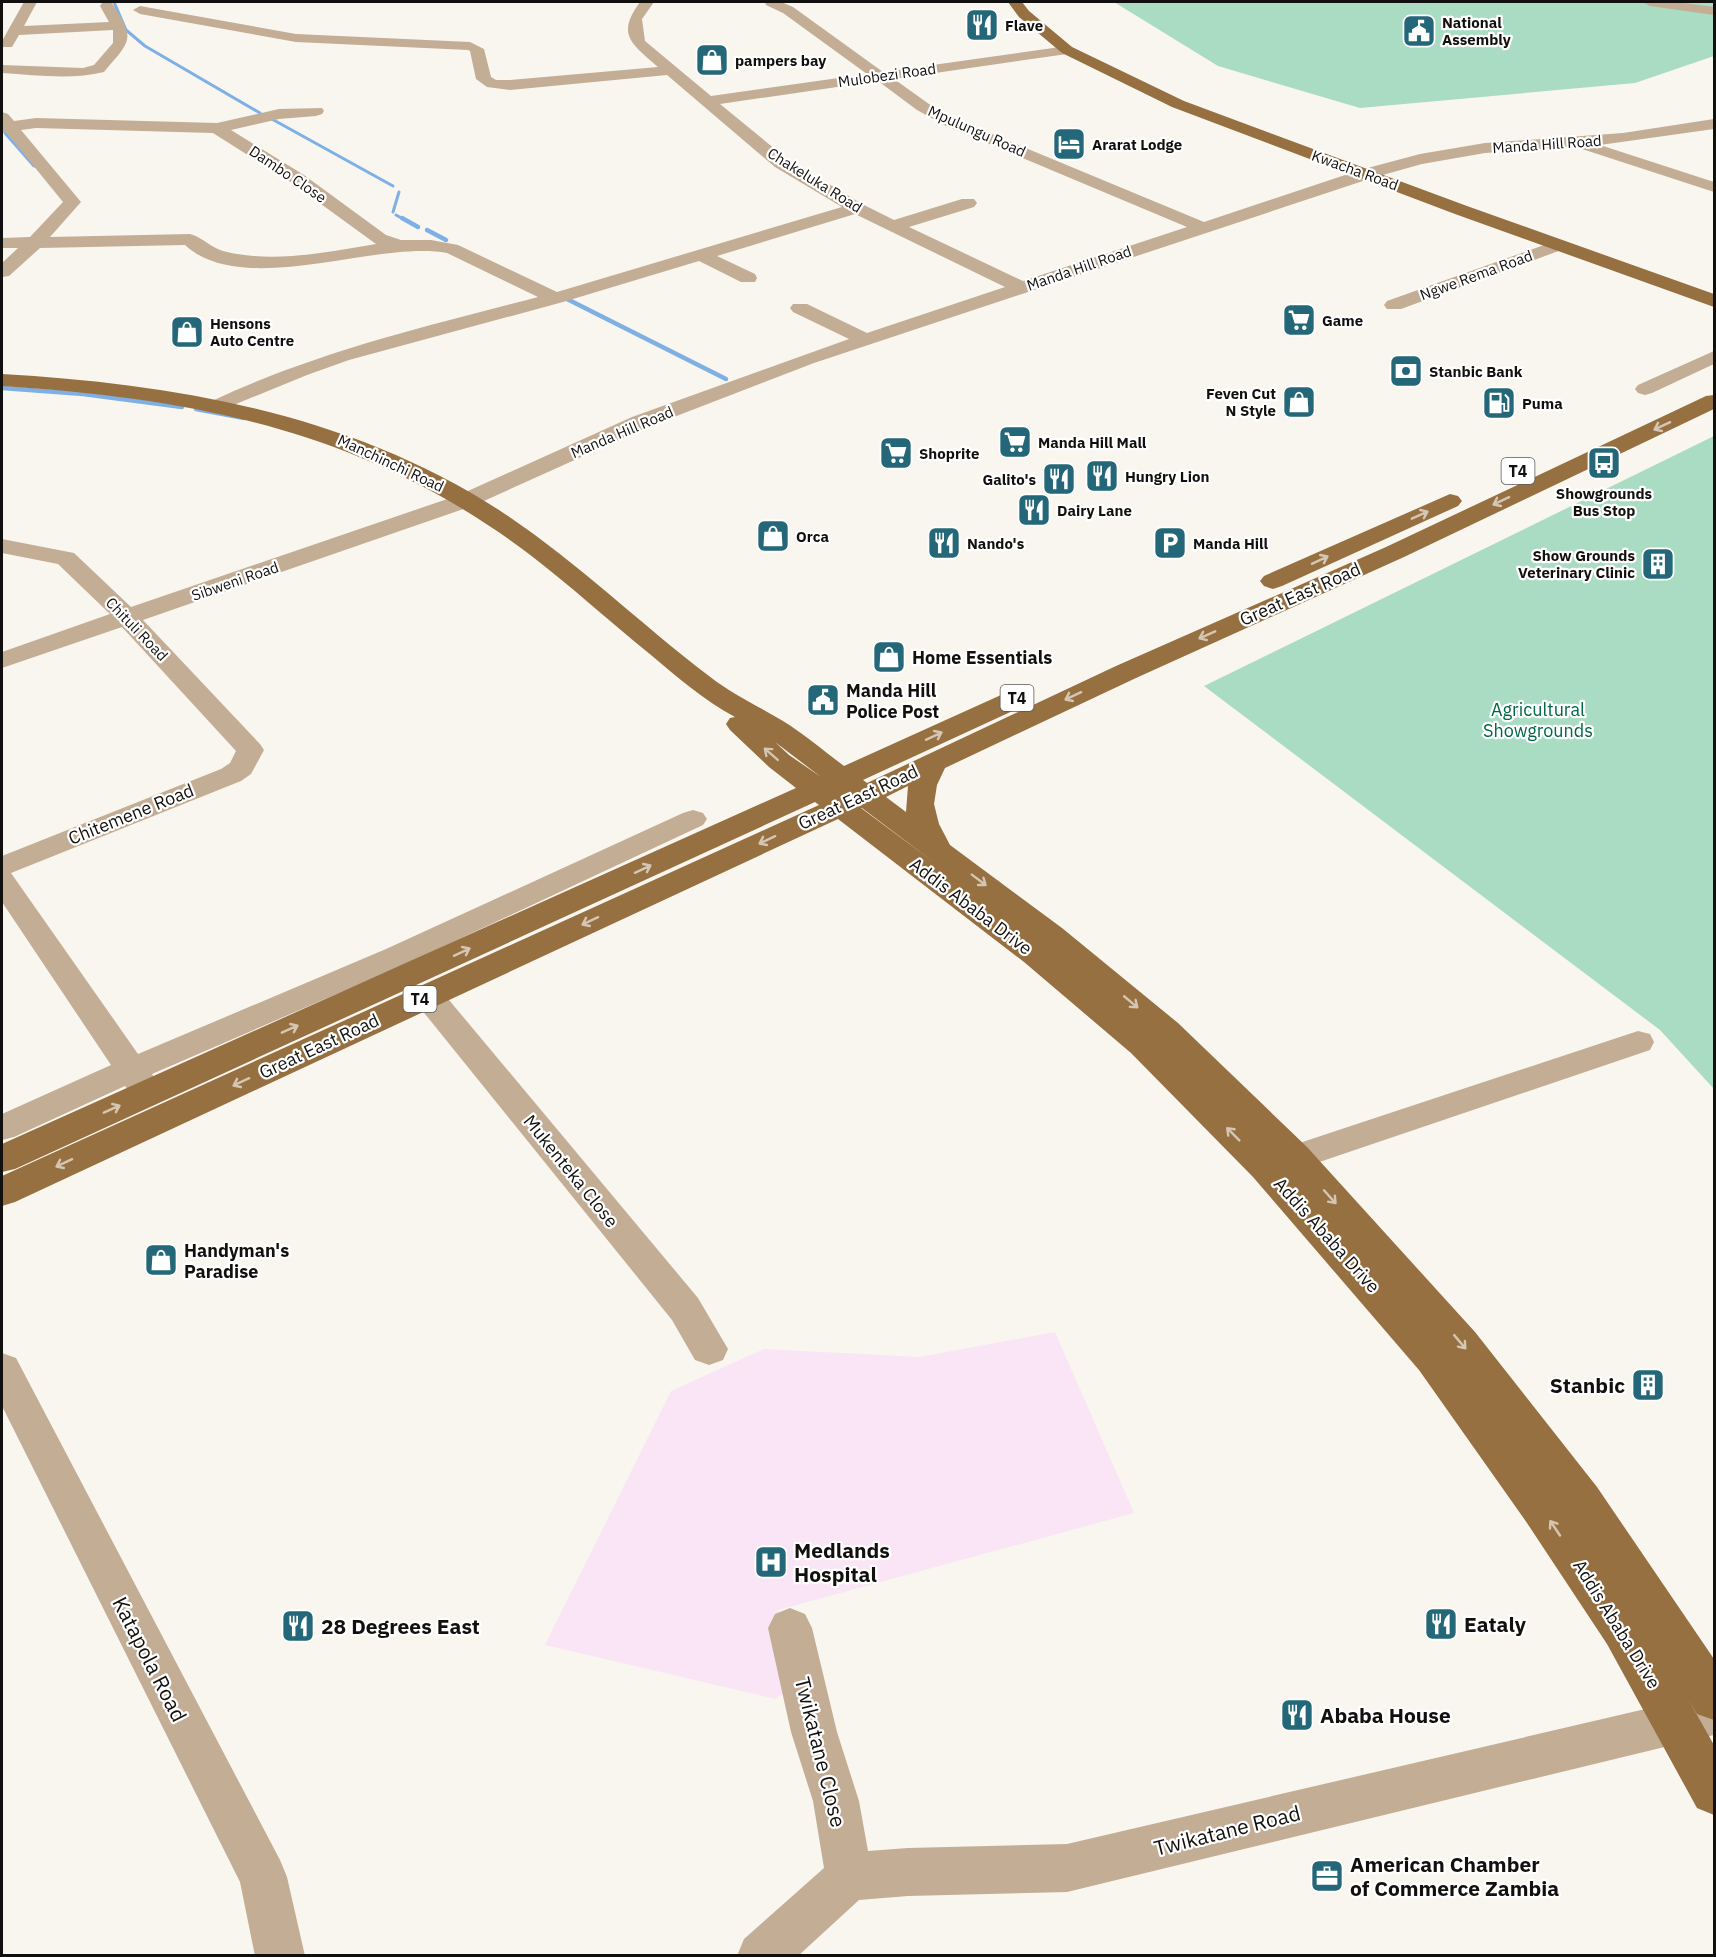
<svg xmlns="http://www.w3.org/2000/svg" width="1716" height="1957" viewBox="0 0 1716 1957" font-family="'IBM Plex Sans',sans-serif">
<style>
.medical{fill:#f9e5f5}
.green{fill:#a9dcc2}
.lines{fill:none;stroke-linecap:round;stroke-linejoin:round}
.stream-far1{stroke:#7eb0e6;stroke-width:3}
.stream{stroke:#7eb0e6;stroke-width:4.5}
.minor{fill:#c3ad95;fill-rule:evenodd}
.major{fill:#967041;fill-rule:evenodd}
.oneway{stroke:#d5c6b3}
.labels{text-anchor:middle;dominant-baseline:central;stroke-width:4.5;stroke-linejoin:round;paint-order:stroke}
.far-poi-label{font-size:15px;font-weight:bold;fill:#11100e;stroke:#fff;text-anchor:start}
.far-street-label{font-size:15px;fill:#11100e;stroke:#fff}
.shield{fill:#fff;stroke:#585856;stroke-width:1.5}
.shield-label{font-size:16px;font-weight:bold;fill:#11100e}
.street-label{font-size:18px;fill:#11100e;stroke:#fff}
.poi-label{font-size:18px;font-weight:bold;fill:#11100e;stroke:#fff;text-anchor:start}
.park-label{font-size:18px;fill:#006745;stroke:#fff}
.near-poi-label{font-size:21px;font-weight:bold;fill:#11100e;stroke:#fff;text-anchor:start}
.near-street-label{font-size:21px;fill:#11100e;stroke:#fff}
</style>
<rect width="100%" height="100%" fill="#f9f6ef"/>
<path class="medical" d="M 1055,1332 L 1134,1513 L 778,1610 L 794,1693 L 778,1696 L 776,1699 L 545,1645 L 671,1391 L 764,1349 L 920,1357 Z"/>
<g class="green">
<path d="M 1114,2 L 1714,2 L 1714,56 L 1635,83 L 1360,108 L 1218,66 Z"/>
<path d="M 1714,436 L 1714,1089 L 1660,1030 L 1204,686 Z"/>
</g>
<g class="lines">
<g class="stream-far1">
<path d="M 114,2 L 126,30 L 145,46 L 260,113"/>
<path d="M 270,118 L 393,186"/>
<path d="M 5,133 L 34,166"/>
<path d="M 393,212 L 399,192"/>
<path d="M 396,215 L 405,220"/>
</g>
<g class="stream">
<path d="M 402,218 L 418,227"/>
<path d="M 427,230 L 446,240"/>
<path d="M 567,299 L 726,379"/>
<path d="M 2,388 L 83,394 L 182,407"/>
<path d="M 196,409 L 244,418"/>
</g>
<g class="minor">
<path d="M 24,2 L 37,2 L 24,26 L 109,22 L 100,6 L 102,3 L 112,3 C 136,40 131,40 104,72 C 72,80 35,75 2,73 L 2,65 L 83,68 L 94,65 L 113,43 L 113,30 L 19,35 L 12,47 L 2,47 L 2,41 Z"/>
<path d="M 640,2 L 654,2 L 642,19 L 645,41 L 711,96 L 867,74 L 783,13 L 766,5 L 765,2 L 781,2 L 793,7 L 883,72 L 1067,46 L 1072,47 L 1074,50 L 1072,53 L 1067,54 L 894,79 L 929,104 L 956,119 L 1204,222 L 1360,170 L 1420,154 L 1485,143 L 1623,133 L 1714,119 L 1714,129 L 1600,145 L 1714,182 L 1714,192 L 1582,149 L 1580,146 L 1485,153 L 1422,164 L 1372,178 L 814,363 L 648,427 L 475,505 L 143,620 L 260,744 L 264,750 L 251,774 L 241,781 L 11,873 L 138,1054 L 386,949 L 683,813 L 693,810 L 703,813 L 707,819 L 703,825 L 408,963 L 152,1074 L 159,1085 L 154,1093 C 141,1097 133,1097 125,1086 L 14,1137 L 2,1140 L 2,1114 L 111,1065 L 2,902 L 2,856 L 221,769 L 230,763 L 236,751 L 122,627 L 2,668 L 2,652 L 110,614 L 58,564 L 2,553 L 2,539 L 74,553 L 131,607 L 459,495 L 632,417 L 849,339 L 793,312 L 790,308 L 793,304 L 807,304 L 867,333 L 1005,287 L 855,214 L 717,256 L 755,274 L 757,278 L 755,282 L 741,282 L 699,261 L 563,302 L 349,360 L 307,375 L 219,411 L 212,409 L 208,405 L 212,401 C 316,352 427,326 538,297 L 447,253 C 374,240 244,299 185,245 L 40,248 L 9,276 L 2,277 L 2,263 L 18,248 L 2,248 L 2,238 L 30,237 L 63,202 L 6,132 L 2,133 L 2,112 L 8,114 L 14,121 L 36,118 L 217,123 L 279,109 L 322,108 L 324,111 L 322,114 L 316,116 L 279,119 L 231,130 L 304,175 L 386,235 L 401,240 L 431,240 L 458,245 L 557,292 L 842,207 L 775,167 L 667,75 L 510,90 L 487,87 L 476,79 L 470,51 L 468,50 L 296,42 L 140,14 L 133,10 L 140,6 L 296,34 L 470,42 L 484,49 L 491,77 L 496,80 L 510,80 L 658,67 C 631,43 616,35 640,2 ZM 878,81 L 917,110 L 944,125 L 1187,227 L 1023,281 L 909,227 L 974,207 L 977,203 L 974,199 L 962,199 L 894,220 L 862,204 L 787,159 L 720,104 ZM 36,128 L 213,133 L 292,183 L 376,244 C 329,252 275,263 227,252 C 211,249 203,237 190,234 L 50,237 L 81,202 L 21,130 Z"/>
<path d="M 1643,2 L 1676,2 L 1714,7 L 1714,15 L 1650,6 Z"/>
<path d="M 1558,240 L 1564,241 L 1567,245 L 1564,249 L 1401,309 L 1387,309 L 1384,305 L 1387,301 Z"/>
<path d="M 1714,351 L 1714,364 L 1652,393 L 1645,395 L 1638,393 L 1635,389 L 1638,385 Z"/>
<path d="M 428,985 L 439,988 L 698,1298 L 728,1349 L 723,1360 L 709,1365 L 695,1360 L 672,1320 L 417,1004 L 412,996 L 417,988 Z"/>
<path d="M 1638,1031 L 1650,1034 L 1654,1042 L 1650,1050 L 1269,1179 L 1257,1175 L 1252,1166 L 1257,1157 Z"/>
<path d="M 2,1353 L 16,1358 L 280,1860 L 287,1877 L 305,1956 L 255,1956 L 240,1882 L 2,1406 Z"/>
<path d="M 790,1608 L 805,1614 L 812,1628 L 837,1732 L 859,1801 L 868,1851 L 908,1848 L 1067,1844 L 1714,1693 L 1714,1735 L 1067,1892 L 908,1896 L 859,1900 L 798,1956 L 737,1956 L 744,1939 L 824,1868 L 813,1801 L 791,1732 L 768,1628 L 775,1614 Z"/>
</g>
<g class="major">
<path d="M 1008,2 L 1022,2 L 1029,11 L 1072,47 L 1184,101 L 1467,206 L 1714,294 L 1714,307 L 1455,214 L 1172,107 L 1062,53 L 1019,17 Z"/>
<path d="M 2,374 C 176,384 350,414 499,510 C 574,559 638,622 709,676 C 732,694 758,706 783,721 C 804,734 824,751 844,766 L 1001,695 L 1011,693 L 1021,695 L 1025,701 L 1021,707 L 863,780 L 867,783 L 1116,666 L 1386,547 L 1706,396 L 1714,395 L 1714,409 L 1404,557 L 1136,678 L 945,768 L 937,785 L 934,804 L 939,824 L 950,845 L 1062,928 L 1178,1023 L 1307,1147 L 1475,1332 L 1597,1487 L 1714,1659 L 1714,1720 L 1697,1714 L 1688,1699 L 1714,1745 L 1714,1815 L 1697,1808 L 1607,1644 L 1527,1523 L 1419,1370 L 1253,1177 L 1131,1053 L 1024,962 L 838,819 L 15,1202 L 2,1206 L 2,1176 L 819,805 L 815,802 L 15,1169 L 2,1172 L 2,1144 L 796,788 L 769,767 L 730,730 L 726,724 L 730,718 L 735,717 C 704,700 678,678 651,655 C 610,622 571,586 529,554 C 367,432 200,399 2,386 ZM 775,742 L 821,777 L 789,755 ZM 908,786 L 906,812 L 886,797 ZM 861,808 L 862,808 L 935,863 Z"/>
<path d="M 1450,494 L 1458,496 L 1462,501 L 1458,506 L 1282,586 L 1273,589 L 1264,586 L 1260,581 L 1264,576 Z"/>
</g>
</g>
<defs><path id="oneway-shaft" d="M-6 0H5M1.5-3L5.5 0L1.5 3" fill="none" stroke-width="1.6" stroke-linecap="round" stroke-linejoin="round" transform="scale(1.5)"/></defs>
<g class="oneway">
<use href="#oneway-shaft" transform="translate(1662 426) rotate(155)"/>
<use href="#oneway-shaft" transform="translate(1501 501) rotate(155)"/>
<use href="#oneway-shaft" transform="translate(1420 515) rotate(-24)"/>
<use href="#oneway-shaft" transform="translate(1320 560) rotate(-25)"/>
<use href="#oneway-shaft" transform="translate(1207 635) rotate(156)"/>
<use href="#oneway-shaft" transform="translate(1073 696) rotate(155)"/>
<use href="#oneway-shaft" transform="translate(934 736) rotate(-25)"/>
<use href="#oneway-shaft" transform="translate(771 754) rotate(-139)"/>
<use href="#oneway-shaft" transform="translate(767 840) rotate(155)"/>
<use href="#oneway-shaft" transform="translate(643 869) rotate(-25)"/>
<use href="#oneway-shaft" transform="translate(979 880) rotate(37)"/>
<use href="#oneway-shaft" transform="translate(590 921) rotate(155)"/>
<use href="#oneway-shaft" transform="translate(462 952) rotate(-25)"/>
<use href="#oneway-shaft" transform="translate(1131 1002) rotate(40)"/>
<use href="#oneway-shaft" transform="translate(290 1029) rotate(-24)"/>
<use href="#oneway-shaft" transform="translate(241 1082) rotate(155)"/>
<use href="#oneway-shaft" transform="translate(112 1109) rotate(-24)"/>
<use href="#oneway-shaft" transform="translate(1233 1134) rotate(-135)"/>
<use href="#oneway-shaft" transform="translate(64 1163) rotate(155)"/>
<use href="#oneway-shaft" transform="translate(1330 1197) rotate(48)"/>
<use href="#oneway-shaft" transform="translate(1460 1342) rotate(50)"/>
<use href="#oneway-shaft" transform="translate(1555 1528) rotate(-124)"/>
</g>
<defs>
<g id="restaurant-square" transform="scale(1.725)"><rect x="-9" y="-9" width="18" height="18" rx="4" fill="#236778" stroke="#fff"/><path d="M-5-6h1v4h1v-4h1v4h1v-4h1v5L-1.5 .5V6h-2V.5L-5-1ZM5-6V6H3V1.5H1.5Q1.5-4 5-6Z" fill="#fff"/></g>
<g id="civic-square" transform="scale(1.725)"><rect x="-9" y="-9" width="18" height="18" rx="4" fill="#236778" stroke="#fff"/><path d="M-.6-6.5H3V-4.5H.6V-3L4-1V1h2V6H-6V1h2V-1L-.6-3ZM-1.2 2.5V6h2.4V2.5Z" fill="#fff"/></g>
<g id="shop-square" transform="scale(1.725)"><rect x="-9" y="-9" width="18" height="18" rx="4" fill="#236778" stroke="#fff"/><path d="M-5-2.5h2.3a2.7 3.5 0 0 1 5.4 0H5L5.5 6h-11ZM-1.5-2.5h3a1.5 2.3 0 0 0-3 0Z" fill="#fff"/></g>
<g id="hotel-square" transform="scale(1.725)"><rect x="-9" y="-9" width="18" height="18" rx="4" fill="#236778" stroke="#fff"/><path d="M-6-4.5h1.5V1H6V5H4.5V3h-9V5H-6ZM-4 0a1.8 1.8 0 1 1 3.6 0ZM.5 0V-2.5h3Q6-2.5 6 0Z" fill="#fff"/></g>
<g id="supermarket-square" transform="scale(1.725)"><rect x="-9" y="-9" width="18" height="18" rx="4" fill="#236778" stroke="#fff"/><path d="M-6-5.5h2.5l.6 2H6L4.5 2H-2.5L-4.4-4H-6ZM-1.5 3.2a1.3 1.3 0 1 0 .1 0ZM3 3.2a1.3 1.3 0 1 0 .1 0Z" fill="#fff"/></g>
<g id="bank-square" transform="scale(1.725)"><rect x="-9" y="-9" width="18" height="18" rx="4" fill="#236778" stroke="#fff"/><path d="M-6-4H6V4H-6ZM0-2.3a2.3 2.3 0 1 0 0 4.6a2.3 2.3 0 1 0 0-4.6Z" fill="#fff"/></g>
<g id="fuel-square" transform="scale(1.725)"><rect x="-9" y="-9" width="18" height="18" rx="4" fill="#236778" stroke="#fff"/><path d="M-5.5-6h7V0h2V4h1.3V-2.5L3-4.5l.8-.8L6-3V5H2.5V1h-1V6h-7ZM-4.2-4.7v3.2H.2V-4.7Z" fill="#fff"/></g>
<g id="bus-square" transform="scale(1.725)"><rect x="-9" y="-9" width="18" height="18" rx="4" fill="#236778" stroke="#fff"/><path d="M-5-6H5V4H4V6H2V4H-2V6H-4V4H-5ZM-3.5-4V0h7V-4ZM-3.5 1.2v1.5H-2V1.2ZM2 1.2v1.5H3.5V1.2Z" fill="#fff"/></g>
<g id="parking-square" transform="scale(1.725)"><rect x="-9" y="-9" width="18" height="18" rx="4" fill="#236778" stroke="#fff"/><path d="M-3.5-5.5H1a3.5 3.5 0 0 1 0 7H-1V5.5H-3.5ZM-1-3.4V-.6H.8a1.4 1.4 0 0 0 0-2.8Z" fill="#fff"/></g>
<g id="building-square" transform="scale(1.725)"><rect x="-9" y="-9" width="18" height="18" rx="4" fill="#236778" stroke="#fff"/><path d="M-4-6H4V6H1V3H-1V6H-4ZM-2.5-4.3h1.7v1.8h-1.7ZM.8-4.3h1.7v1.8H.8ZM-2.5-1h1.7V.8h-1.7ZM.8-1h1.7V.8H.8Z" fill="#fff"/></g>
<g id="hospital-square" transform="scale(1.725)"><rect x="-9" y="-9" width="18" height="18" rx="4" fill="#236778" stroke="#fff"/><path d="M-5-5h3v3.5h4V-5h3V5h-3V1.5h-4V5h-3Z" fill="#fff"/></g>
<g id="office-square" transform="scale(1.725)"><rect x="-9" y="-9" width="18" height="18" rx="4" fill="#236778" stroke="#fff"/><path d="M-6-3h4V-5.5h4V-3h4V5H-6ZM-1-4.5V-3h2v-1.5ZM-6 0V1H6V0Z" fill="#fff"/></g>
</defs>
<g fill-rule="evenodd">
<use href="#restaurant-square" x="982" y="25"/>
<use href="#civic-square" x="1419" y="31"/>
<use href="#shop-square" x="712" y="60"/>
<use href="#hotel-square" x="1069" y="144"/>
<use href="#supermarket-square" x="1299" y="320"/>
<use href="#shop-square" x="187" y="332"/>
<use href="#bank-square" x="1406" y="371"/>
<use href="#shop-square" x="1299" y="402"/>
<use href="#fuel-square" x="1499" y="403"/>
<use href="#supermarket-square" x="1015" y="442"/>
<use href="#supermarket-square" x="896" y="453"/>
<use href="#bus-square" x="1604" y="463"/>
<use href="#restaurant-square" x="1102" y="476"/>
<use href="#restaurant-square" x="1059" y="479"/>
<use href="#restaurant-square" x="1034" y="510"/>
<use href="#shop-square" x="773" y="536"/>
<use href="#restaurant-square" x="944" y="543"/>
<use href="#parking-square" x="1170" y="543"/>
<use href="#building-square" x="1658" y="564"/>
<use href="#shop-square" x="889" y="657"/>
<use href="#civic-square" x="823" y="700"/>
<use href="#shop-square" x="161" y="1260"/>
<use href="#building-square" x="1648" y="1385"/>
<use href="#hospital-square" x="771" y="1562"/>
<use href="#restaurant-square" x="1441" y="1624"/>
<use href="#restaurant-square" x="298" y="1626"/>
<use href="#restaurant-square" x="1297" y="1715"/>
<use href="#office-square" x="1327" y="1876"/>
</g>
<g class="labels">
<g class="far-poi-label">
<text x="1442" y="22">National<tspan x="1442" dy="17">Assembly</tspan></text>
<text x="1005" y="25">Flave</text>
<text x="735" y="60">pampers bay</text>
<text x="1092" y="144">Ararat Lodge</text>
<text x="1322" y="320">Game</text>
<text x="210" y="323">Hensons<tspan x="210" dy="17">Auto Centre</tspan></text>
<text x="1429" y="371">Stanbic Bank</text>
<text x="1276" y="393" text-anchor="end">Feven Cut<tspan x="1276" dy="17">N Style</tspan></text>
<text x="1522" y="403">Puma</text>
<text x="1038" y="442">Manda Hill Mall</text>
<text x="919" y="453">Shoprite</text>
<text x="1125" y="476">Hungry Lion</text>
<text x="1036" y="479" text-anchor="end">Galito's</text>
<text x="1604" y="493" text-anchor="middle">Showgrounds<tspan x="1604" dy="17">Bus Stop</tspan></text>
<text x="1057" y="510">Dairy Lane</text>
<text x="796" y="536">Orca</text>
<text x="967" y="543">Nando's</text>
<text x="1193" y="543">Manda Hill</text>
<text x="1635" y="555" text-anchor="end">Show Grounds<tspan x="1635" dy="17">Veterinary Clinic</tspan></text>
</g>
<g class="far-street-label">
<text transform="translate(887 75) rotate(-8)">Mulobezi Road</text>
<text transform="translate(977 131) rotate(24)">Mpulungu Road</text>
<text transform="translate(1547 144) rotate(-4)">Manda Hill Road</text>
<text transform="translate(1355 170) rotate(20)">Kwacha Road</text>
<text transform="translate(288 174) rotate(34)">Dambo Close</text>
<text transform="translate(815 180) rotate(32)">Chakeluka Road</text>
<text transform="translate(1079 268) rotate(-19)">Manda Hill Road</text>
<text transform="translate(1476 275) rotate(-20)">Ngwe Rema Road</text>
<text transform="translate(622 432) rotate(-23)">Manda Hill Road</text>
<text transform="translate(391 463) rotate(25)">Manchinchi Road</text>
<text transform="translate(235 581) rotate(-19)">Sibweni Road</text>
<text transform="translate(137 629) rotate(46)">Chituli Road</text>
</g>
<g class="shield">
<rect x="1501.5" y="458" width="33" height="26" rx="4.5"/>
<rect x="1000.5" y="685" width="33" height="26" rx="4.5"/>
<rect x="403.5" y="986" width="33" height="26" rx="4.5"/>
</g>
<g class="shield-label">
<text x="1518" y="471">T4</text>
<text x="1017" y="698">T4</text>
<text x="420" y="999">T4</text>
</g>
<g class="street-label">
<text transform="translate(1300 594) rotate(-24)">Great East Road</text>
<text transform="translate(858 797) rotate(-25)">Great East Road</text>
<text transform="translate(131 814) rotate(-22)">Chitemene Road</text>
<text transform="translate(971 906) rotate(37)">Addis Ababa Drive</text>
<text transform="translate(319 1046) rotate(-25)">Great East Road</text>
<text transform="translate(571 1171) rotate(51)">Mukenteka Close</text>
<text transform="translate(1327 1235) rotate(48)">Addis Ababa Drive</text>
<text transform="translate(1617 1624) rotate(58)">Addis Ababa Drive</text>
</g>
<g class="poi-label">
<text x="912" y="657">Home Essentials</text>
<text x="846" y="690">Manda Hill<tspan x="846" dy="21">Police Post</tspan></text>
<text x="184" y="1250">Handyman's<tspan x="184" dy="21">Paradise</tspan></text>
</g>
<g class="park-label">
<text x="1538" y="709">Agricultural<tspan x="1538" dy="21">Showgrounds</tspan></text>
</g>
<g class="near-poi-label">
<text x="1625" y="1385" text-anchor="end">Stanbic</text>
<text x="794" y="1550">Medlands<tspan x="794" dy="24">Hospital</tspan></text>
<text x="1464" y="1624">Eataly</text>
<text x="321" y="1626">28 Degrees East</text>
<text x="1320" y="1715">Ababa House</text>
<text x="1350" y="1864">American Chamber<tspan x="1350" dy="24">of Commerce Zambia</tspan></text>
</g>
<g class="near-street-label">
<text transform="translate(150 1659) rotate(63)">Katapola Road</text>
<text transform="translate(821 1752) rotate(76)">Twikatane Close</text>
<text transform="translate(1227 1830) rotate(-14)">Twikatane Road</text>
</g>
</g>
<rect width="1716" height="1957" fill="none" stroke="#11100e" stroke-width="6"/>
</svg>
